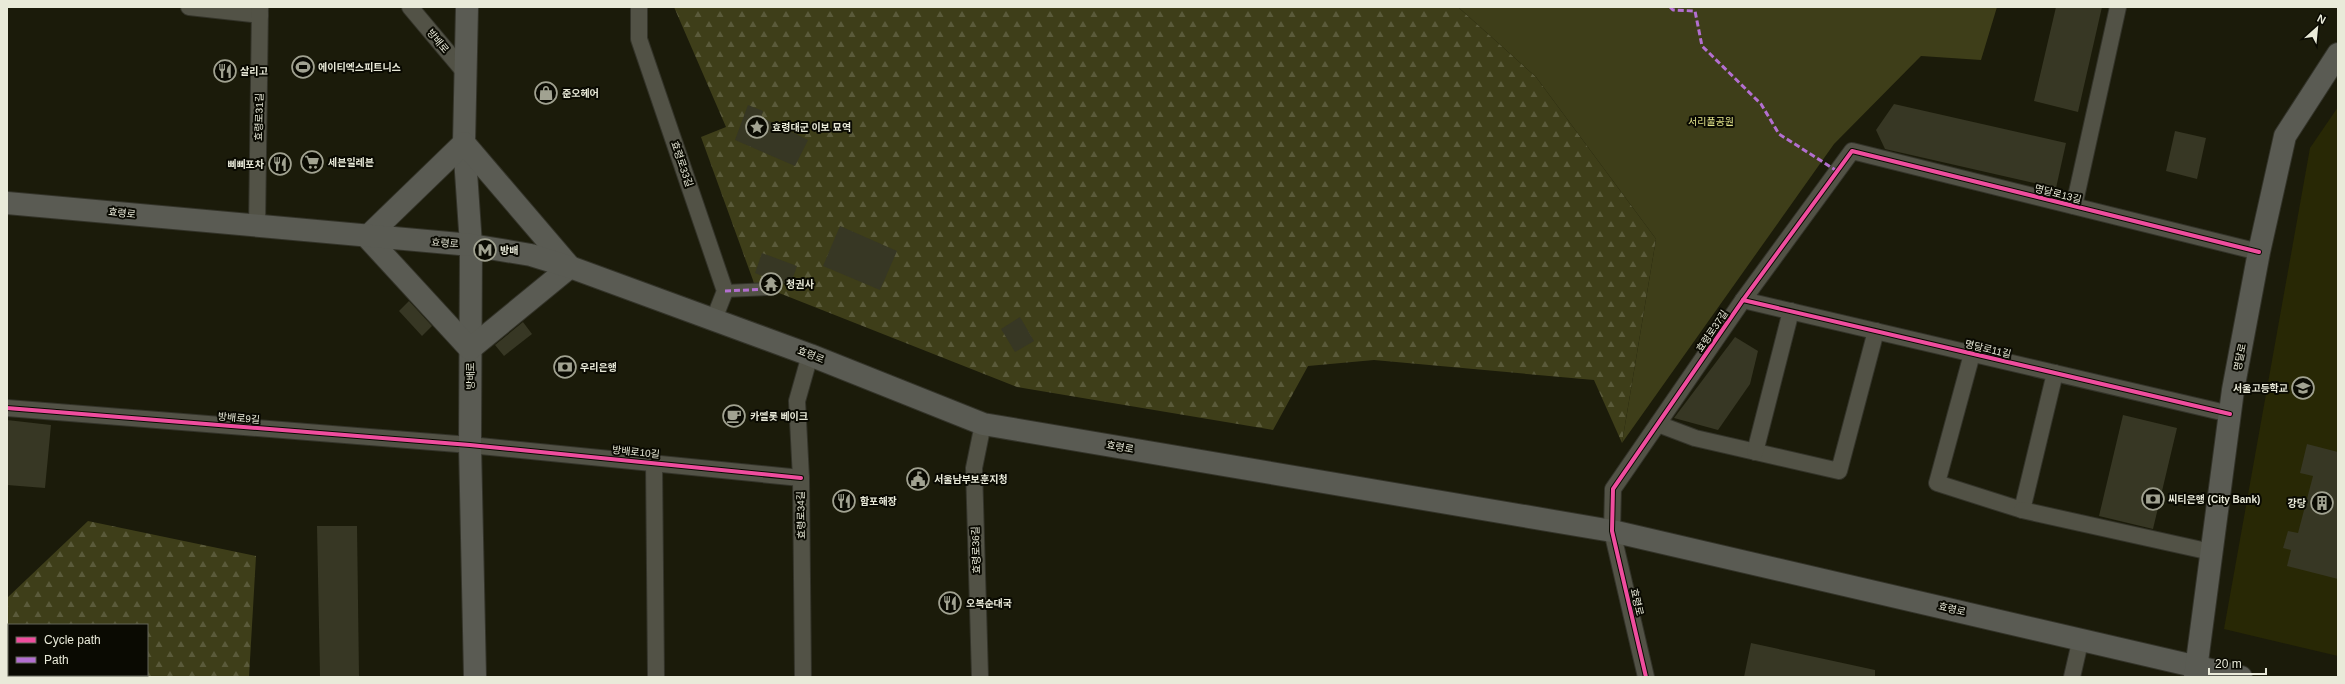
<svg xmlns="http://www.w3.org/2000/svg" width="2345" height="684" viewBox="0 0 2345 684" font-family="Arial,'Noto Sans KR',sans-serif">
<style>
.built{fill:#282805}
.forest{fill:url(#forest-firs);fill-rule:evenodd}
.park{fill:#3e3e19}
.building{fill:#373724}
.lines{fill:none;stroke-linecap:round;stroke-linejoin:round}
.pedestrian-casing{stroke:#333329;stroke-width:14}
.minor-casing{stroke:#333329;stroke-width:18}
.secondary-casing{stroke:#333329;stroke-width:24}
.pedestrian{stroke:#525246;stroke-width:12}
.minor{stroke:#525246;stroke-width:16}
.secondary{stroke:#5a5b53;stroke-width:22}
.quiet{stroke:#b36fd0;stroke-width:3;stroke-dasharray:6 3;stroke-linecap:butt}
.cycleway-casing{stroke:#0a0a02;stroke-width:6}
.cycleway{stroke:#ef4d9e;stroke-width:4}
.labels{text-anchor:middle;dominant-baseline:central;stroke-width:4;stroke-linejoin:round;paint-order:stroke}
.street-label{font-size:10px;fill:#e9ead9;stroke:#0a0a02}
.poi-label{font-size:10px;font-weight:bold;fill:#e9ead9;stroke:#0a0a02;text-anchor:start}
.park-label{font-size:10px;fill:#e3e48b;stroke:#0a0a02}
</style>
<defs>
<pattern id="forest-firs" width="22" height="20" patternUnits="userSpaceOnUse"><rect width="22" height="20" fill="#3e3e19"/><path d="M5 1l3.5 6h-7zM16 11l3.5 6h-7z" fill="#5a5a3a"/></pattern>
</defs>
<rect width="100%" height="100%" fill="#1b1b0a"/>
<path class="built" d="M 2338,107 L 2338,656 L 2224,629 L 2310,148 Z"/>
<g class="forest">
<path d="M 674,7 L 1458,7 L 1536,77 L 1656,239 L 1622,443 L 1594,380 L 1374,360 L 1308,366 L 1273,430 L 1017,387 L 754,283 L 701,137 L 726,127 Z"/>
<path d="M 88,521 L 256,556 L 249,677 L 7,677 L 7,598 ZM 9,625 L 147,625 L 147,675 L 9,675 Z"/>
</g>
<path class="park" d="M 1458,7 L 1997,7 L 1981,60 L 1921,56 L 1834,144 L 1622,443 L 1656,239 L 1536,77 Z"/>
<g class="building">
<path d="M 2056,7 L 2102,7 L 2078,112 L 2034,101 Z"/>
<path d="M 1894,104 L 2066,143 L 2056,188 L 1885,149 L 1876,130 Z"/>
<path d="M 748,105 L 763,111 L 761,117 L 808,140 L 795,166 L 735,140 Z"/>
<path d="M 2175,131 L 2206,138 L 2197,179 L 2166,171 Z"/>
<path d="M 840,226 L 897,251 L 880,290 L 823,266 Z"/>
<path d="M 762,253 L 797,266 L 790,286 L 778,282 L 774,277 L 767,278 L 755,273 Z"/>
<path d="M 409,301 L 432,326 L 422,336 L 399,311 Z"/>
<path d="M 1020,317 L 1034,341 L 1015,352 L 1001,329 Z"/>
<path d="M 523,322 L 532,334 L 504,356 L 495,345 Z"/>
<path d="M 1735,337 L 1758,351 L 1750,384 L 1718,430 L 1674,418 Z"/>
<path d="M 2123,415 L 2177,428 L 2153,529 L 2099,516 Z"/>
<path d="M 7,420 L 51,425 L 45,488 L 7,485 Z"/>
<path d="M 2307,444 L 2338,452 L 2338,579 L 2287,566 L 2291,550 L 2283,548 L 2288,531 L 2298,533 L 2313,476 L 2300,473 Z"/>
<path d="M 317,526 L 357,526 L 359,677 L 320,677 Z"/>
<path d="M 1751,643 L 1875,670 L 1875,677 L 1744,677 Z"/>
</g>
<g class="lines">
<g class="pedestrian-casing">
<path id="pedestrian" d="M 725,291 L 768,289 L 771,284"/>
</g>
<g class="minor-casing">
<g id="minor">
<path d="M 189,7 L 260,15"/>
<path d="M 410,7 L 467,75"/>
<path d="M 639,7 L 639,39 L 725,291 L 714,319"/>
<path d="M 2074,206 L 2118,7"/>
<path d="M 257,227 L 260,7"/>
<path d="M 1743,300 L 2230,414"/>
<path d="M 1972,354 L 1937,483 L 2022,510 L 2055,373"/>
<path d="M 7,408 L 470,445 L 801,478"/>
<path d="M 1658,424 L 1695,438 L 1839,471 L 1876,331"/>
<path d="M 1755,452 L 1791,311"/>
<path d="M 654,462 L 656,677"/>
<path d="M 2022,510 L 2211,552"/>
<path d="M 803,677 L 801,478 L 797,401 L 810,355"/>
<path d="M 980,677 L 974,468 L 983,424"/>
<path d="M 1646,677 L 1612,531 L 1613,489 L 1743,300 L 1852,151 L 2259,252"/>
<path d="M 2072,677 L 2081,638"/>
</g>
</g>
<g class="secondary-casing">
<g id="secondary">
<path d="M 467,7 L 464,143 L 471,245 L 470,445 L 475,677"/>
<path d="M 464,143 L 570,267 L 470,349 L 367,237 Z"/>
<path d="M 7,203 L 471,245 L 531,255 L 570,267 L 810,355 L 983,424 L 1612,531 L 2241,677"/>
<path d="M 2195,677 L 2233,390 L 2259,252 L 2285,136 L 2338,54"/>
</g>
</g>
<use href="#pedestrian" class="pedestrian"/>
<use href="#minor" class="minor"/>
<use href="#secondary" class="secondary"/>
<g class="quiet">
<path d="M 1670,7 L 1673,10 L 1695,11 L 1702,46 L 1761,104 L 1779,134 L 1837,171"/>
<path d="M 725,291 L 768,289 L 771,284"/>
</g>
<g class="cycleway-casing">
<g id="cycleway">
<path d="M 1743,300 L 2230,414"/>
<path d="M 7,408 L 470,445 L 801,478"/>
<path d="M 1646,677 L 1612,531 L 1613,489 L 1743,300 L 1852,151 L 2259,252"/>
</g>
</g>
<use href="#cycleway" class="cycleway"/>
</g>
<defs>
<g id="stadium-ring" transform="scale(1.15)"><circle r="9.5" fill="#0a0a02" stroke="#a1a291" stroke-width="1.5"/><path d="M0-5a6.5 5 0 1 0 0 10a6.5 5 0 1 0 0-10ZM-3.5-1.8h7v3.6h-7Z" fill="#a1a291"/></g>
<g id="restaurant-ring" transform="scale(1.15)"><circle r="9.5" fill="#0a0a02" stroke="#a1a291" stroke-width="1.5"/><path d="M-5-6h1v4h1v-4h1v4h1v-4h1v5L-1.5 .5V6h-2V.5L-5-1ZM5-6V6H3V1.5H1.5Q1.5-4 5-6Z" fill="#a1a291"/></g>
<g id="shop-ring" transform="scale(1.15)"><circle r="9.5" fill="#0a0a02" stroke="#a1a291" stroke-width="1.5"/><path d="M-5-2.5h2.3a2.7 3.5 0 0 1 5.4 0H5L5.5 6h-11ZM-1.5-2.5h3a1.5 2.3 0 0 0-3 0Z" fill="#a1a291"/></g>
<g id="sight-ring" transform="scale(1.15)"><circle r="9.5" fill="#0a0a02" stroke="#a1a291" stroke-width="1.5"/><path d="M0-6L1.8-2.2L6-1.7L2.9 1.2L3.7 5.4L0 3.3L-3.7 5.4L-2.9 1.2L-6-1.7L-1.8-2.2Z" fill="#a1a291"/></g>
<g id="supermarket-ring" transform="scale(1.15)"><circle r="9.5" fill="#0a0a02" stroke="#a1a291" stroke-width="1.5"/><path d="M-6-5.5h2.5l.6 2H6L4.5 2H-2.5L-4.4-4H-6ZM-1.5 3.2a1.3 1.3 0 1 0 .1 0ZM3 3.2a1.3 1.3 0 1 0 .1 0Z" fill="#a1a291"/></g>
<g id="metro-ring" transform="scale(1.15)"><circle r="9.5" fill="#0a0a02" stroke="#a1a291" stroke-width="1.5"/><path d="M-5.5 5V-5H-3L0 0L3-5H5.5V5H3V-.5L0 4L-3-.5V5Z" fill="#a1a291"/></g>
<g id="temple-ring" transform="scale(1.15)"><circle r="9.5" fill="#0a0a02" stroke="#a1a291" stroke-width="1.5"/><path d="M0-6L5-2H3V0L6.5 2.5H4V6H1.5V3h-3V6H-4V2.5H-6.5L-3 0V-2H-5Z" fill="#a1a291"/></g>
<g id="bank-ring" transform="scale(1.15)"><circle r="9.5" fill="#0a0a02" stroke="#a1a291" stroke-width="1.5"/><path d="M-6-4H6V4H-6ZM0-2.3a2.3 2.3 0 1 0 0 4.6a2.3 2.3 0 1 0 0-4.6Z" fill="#a1a291"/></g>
<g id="school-ring" transform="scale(1.15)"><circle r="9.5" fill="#0a0a02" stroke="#a1a291" stroke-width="1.5"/><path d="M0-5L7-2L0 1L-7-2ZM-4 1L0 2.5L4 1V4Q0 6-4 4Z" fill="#a1a291"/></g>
<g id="cafe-ring" transform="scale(1.15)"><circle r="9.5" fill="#0a0a02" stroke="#a1a291" stroke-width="1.5"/><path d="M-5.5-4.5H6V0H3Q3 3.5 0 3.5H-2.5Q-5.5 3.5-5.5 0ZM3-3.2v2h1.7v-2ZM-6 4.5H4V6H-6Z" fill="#a1a291"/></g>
<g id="civic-ring" transform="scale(1.15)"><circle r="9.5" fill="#0a0a02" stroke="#a1a291" stroke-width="1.5"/><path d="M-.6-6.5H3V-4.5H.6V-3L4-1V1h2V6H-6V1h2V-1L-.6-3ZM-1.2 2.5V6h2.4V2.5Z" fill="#a1a291"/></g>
<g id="building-ring" transform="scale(1.15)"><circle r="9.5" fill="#0a0a02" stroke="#a1a291" stroke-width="1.5"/><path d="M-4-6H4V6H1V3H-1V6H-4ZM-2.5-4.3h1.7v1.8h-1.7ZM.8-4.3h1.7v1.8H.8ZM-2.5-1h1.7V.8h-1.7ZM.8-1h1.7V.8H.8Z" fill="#a1a291"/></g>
</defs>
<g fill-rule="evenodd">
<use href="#stadium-ring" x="303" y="67"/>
<use href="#restaurant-ring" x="225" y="71"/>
<use href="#shop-ring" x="546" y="93"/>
<use href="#sight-ring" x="757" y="127"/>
<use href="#supermarket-ring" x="312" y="162"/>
<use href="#restaurant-ring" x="280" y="164"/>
<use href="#metro-ring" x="485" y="250"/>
<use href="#temple-ring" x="771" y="284"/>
<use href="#bank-ring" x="565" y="367"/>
<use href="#school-ring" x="2303" y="388"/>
<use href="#cafe-ring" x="734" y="416"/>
<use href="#civic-ring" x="918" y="479"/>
<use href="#bank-ring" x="2153" y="499"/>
<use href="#restaurant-ring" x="844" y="501"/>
<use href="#building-ring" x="2322" y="503"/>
<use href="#restaurant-ring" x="950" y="603"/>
</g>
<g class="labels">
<g class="street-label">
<text transform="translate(438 41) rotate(50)">방배로</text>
<text transform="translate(259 117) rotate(-89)">효령로31길</text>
<text transform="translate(682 164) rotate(71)">효령로33길</text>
<text transform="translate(2058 194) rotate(14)">명달로13길</text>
<text transform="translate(122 213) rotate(6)">효령로</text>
<text transform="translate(445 243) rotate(4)">효령로</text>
<text transform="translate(1712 331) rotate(-56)">효령로37길</text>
<text transform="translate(1988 349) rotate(13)">명달로11길</text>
<text transform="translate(811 355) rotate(21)">효령로</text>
<text transform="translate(2240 357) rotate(-79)">명달로</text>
<text transform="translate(470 376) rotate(-90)">방배로</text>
<text transform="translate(239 418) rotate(5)">방배로9길</text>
<text transform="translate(1120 447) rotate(10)">효령로</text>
<text transform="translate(636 452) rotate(6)">방배로10길</text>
<text transform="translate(801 515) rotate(-91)">효령로34길</text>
<text transform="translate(976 550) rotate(-92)">효령로36길</text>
<text transform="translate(1637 602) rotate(77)">효령로</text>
<text transform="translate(1952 609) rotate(13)">효령로</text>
</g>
<g class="poi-label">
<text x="318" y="67">에이티엑스피트니스</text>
<text x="240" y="71">살리고</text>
<text x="562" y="93">준오헤어</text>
<text x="772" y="127">효령대군 이보 묘역</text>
<text x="328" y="162">세븐일레븐</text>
<text x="264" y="164" text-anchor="end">삐삐포차</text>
<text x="500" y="250">방배</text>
<text x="786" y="284">청권사</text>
<text x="580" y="367">우리은행</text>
<text x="2288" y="388" text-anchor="end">서울고등학교</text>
<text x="750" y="416">카멜롯 베이크</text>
<text x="934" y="479">서울남부보훈지청</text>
<text x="2168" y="499">씨티은행 (City Bank)</text>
<text x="860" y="501">함포해장</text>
<text x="2306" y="503" text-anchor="end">강당</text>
<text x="966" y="603">오복순대국</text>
</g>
<g class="park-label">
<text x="1711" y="121">서리풀공원</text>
</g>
</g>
<rect width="2345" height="684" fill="none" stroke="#e9ead9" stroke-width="16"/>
<rect x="8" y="624" width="140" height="52" fill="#0a0a02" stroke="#636458"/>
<rect x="16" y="637" width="20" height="6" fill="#ef4d9e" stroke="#636458"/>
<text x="44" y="644" font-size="12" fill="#e9ead9">Cycle path</text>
<rect x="16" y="657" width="20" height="6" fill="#b36fd0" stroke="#636458"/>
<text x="44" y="664" font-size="12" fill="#e9ead9">Path</text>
<g transform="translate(2317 28) rotate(27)" stroke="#0a0a02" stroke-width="3" paint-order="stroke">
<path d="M0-3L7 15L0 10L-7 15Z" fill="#e9ead9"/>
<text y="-6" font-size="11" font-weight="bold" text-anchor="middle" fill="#e9ead9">N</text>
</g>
<path d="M2209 668v6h57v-6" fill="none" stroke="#e9ead9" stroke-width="2"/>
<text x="2215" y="668" font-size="12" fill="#e9ead9" stroke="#0a0a02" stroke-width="3" paint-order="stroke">20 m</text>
</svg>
